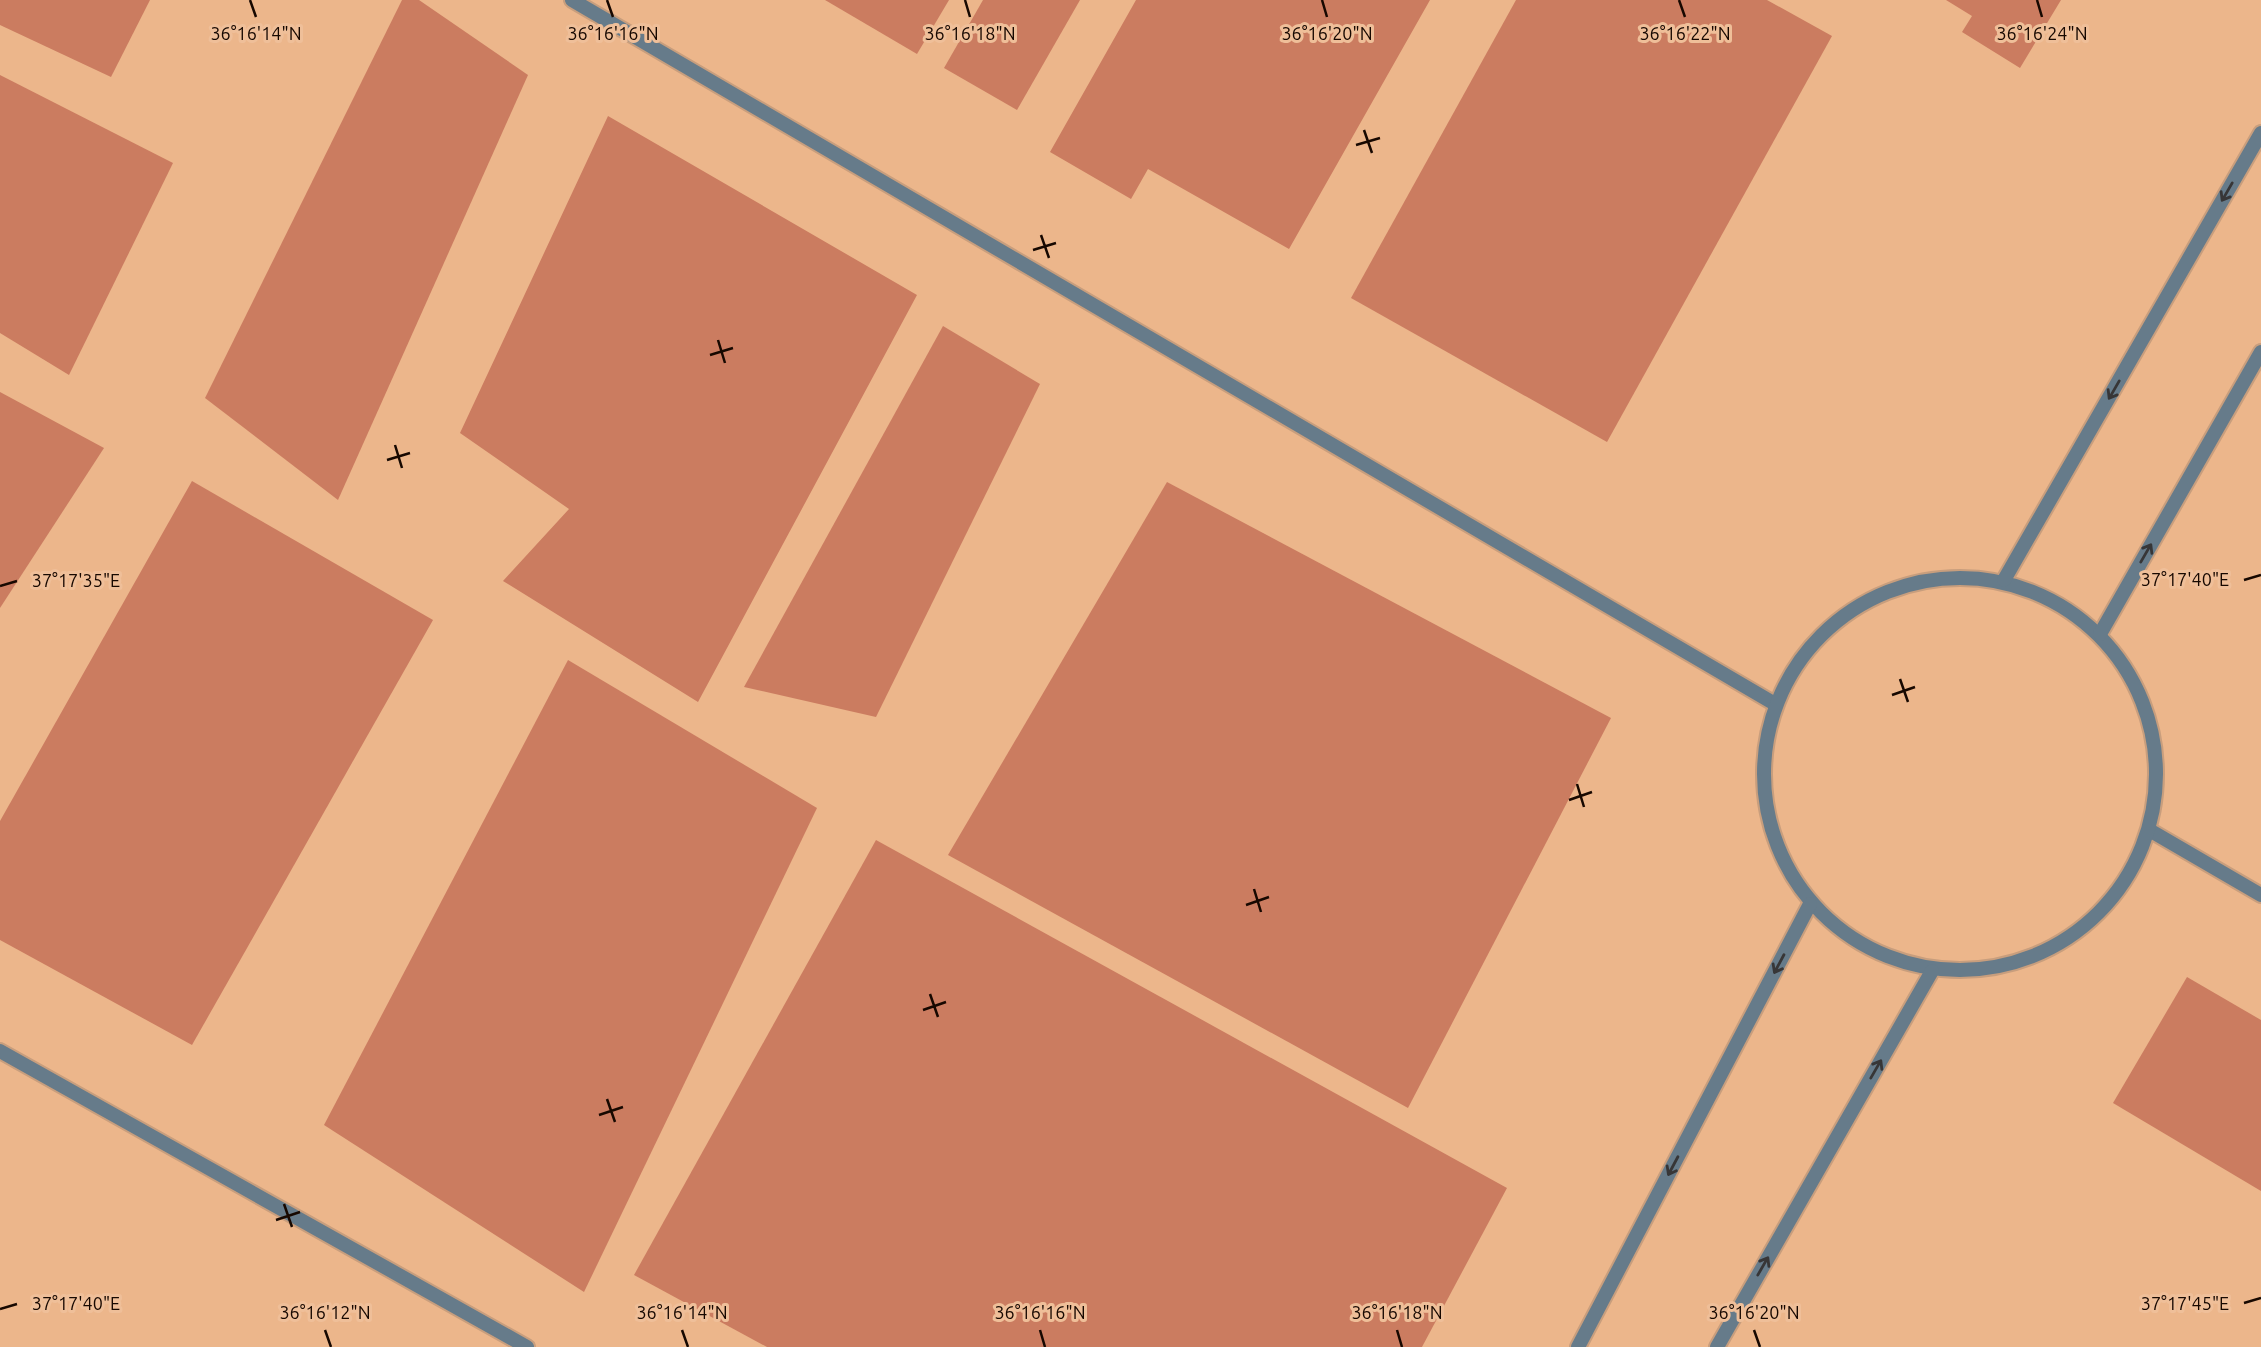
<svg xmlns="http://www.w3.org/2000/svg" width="2261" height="1347" viewBox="0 0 2261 1347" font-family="Ubuntu,sans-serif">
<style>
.built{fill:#ecb68b}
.building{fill:#cb7c60}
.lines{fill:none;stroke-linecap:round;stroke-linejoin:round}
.service-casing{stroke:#c89e7d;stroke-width:18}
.tertiary-casing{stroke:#c89e7d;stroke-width:18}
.service{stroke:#667b8a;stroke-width:14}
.tertiary{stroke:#667b8a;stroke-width:14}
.oneway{stroke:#373637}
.ticks{fill:none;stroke:#170800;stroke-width:2.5}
.ticks-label{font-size:18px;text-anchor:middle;fill:#170800;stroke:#efbf99;stroke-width:6;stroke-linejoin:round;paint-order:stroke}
</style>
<rect width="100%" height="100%" fill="#efbf99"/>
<rect class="built" x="0" y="0" width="2261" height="1347"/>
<g class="building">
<path d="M 0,0 L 150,0 L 111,77 L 0,25 Z"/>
<path d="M 402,0 L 419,0 L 528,75 L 338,500 L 205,398 Z"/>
<path d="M 825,0 L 949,0 L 917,54 Z"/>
<path d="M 983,0 L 1080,0 L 1017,110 L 944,68 Z"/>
<path d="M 1136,0 L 1430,0 L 1289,249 L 1148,169 L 1131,199 L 1050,152 Z"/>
<path d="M 1516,0 L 1767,0 L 1832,36 L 1607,442 L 1351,298 Z"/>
<path d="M 1946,0 L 2061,0 L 2020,68 L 1962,32 L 1972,16 Z"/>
<path d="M 0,75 L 173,163 L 69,375 L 0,333 Z"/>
<path d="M 608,116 L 917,295 L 698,702 L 503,581 L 569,509 L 460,433 Z"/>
<path d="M 943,326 L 1040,384 L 876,717 L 744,687 Z"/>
<path d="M 0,392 L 104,448 L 0,608 Z"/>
<path d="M 192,481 L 433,620 L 192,1045 L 0,940 L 0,821 Z"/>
<path d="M 1167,482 L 1611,718 L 1408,1108 L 948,855 Z"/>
<path d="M 568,660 L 817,808 L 584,1292 L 324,1125 Z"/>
<path d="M 876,840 L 1507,1188 L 1422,1347 L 767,1347 L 634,1275 Z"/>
<path d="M 2187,977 L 2261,1020 L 2261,1191 L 2113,1103 Z"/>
</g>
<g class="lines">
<g class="service-casing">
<g id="service">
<path d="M 572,0 L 1775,704"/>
<path d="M 2151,831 L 2261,895"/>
<path d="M 0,1051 L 527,1347"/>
</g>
</g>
<g class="tertiary-casing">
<g id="tertiary">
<circle cx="1960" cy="774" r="196"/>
<path d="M 2004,580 L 2261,133"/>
<path d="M 2100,634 L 2261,352"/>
<path d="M 1578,1347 L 1810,904"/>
<path d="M 1717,1347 L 1932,971"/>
</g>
</g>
<use href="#service" class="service"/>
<use href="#tertiary" class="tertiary"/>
</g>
<defs><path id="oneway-shaft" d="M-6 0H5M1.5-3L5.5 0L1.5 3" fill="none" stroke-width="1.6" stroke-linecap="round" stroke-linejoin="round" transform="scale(1.75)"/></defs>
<g class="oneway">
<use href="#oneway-shaft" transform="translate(2227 192) rotate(120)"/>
<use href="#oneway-shaft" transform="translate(2114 390) rotate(120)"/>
<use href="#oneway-shaft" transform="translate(2146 553) rotate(-60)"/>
<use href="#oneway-shaft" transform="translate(1779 964) rotate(118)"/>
<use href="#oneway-shaft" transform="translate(1876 1069) rotate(-60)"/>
<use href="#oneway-shaft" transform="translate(1673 1166) rotate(118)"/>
<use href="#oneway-shaft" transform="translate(1763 1266) rotate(-60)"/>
</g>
<path class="ticks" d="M 250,0 L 256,17M 607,0 L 613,17M 965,0 L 970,17M 1322,0 L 1327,17M 1679,0 L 1685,17M 2037,0 L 2042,17M 1364,130 L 1372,153M 1356,145 L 1380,138M 1041,235 L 1049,258M 1033,250 L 1056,243M 718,340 L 725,363M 710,355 L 733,348M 395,445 L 402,468M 387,460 L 410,453M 2244,580 L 2261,575M 0,586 L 17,581M 1900,679 L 1908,702M 1892,695 L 1915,687M 1577,784 L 1584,807M 1569,800 L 1592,792M 1254,889 L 1261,912M 1246,905 L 1269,897M 930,994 L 938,1017M 923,1010 L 946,1002M 607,1099 L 615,1122M 599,1115 L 623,1107M 284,1204 L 292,1227M 276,1220 L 300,1212M 2244,1303 L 2261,1298M 0,1309 L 17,1304M 325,1330 L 331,1347M 682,1330 L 688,1347M 1040,1330 L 1045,1347M 1397,1330 L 1402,1347M 1754,1330 L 1760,1347"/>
<g class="ticks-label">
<text x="256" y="40">36°16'14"N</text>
<text x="613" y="40">36°16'16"N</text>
<text x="970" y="40">36°16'18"N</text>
<text x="1327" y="40">36°16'20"N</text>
<text x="1685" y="40">36°16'22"N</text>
<text x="2042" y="40">36°16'24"N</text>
<text x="2185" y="586">37°17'40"E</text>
<text x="76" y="587">37°17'35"E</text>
<text x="2185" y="1310">37°17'45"E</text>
<text x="76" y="1310">37°17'40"E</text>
<text x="325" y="1319">36°16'12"N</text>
<text x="682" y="1319">36°16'14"N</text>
<text x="1040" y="1319">36°16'16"N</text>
<text x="1397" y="1319">36°16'18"N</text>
<text x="1754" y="1319">36°16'20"N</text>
</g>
</svg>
